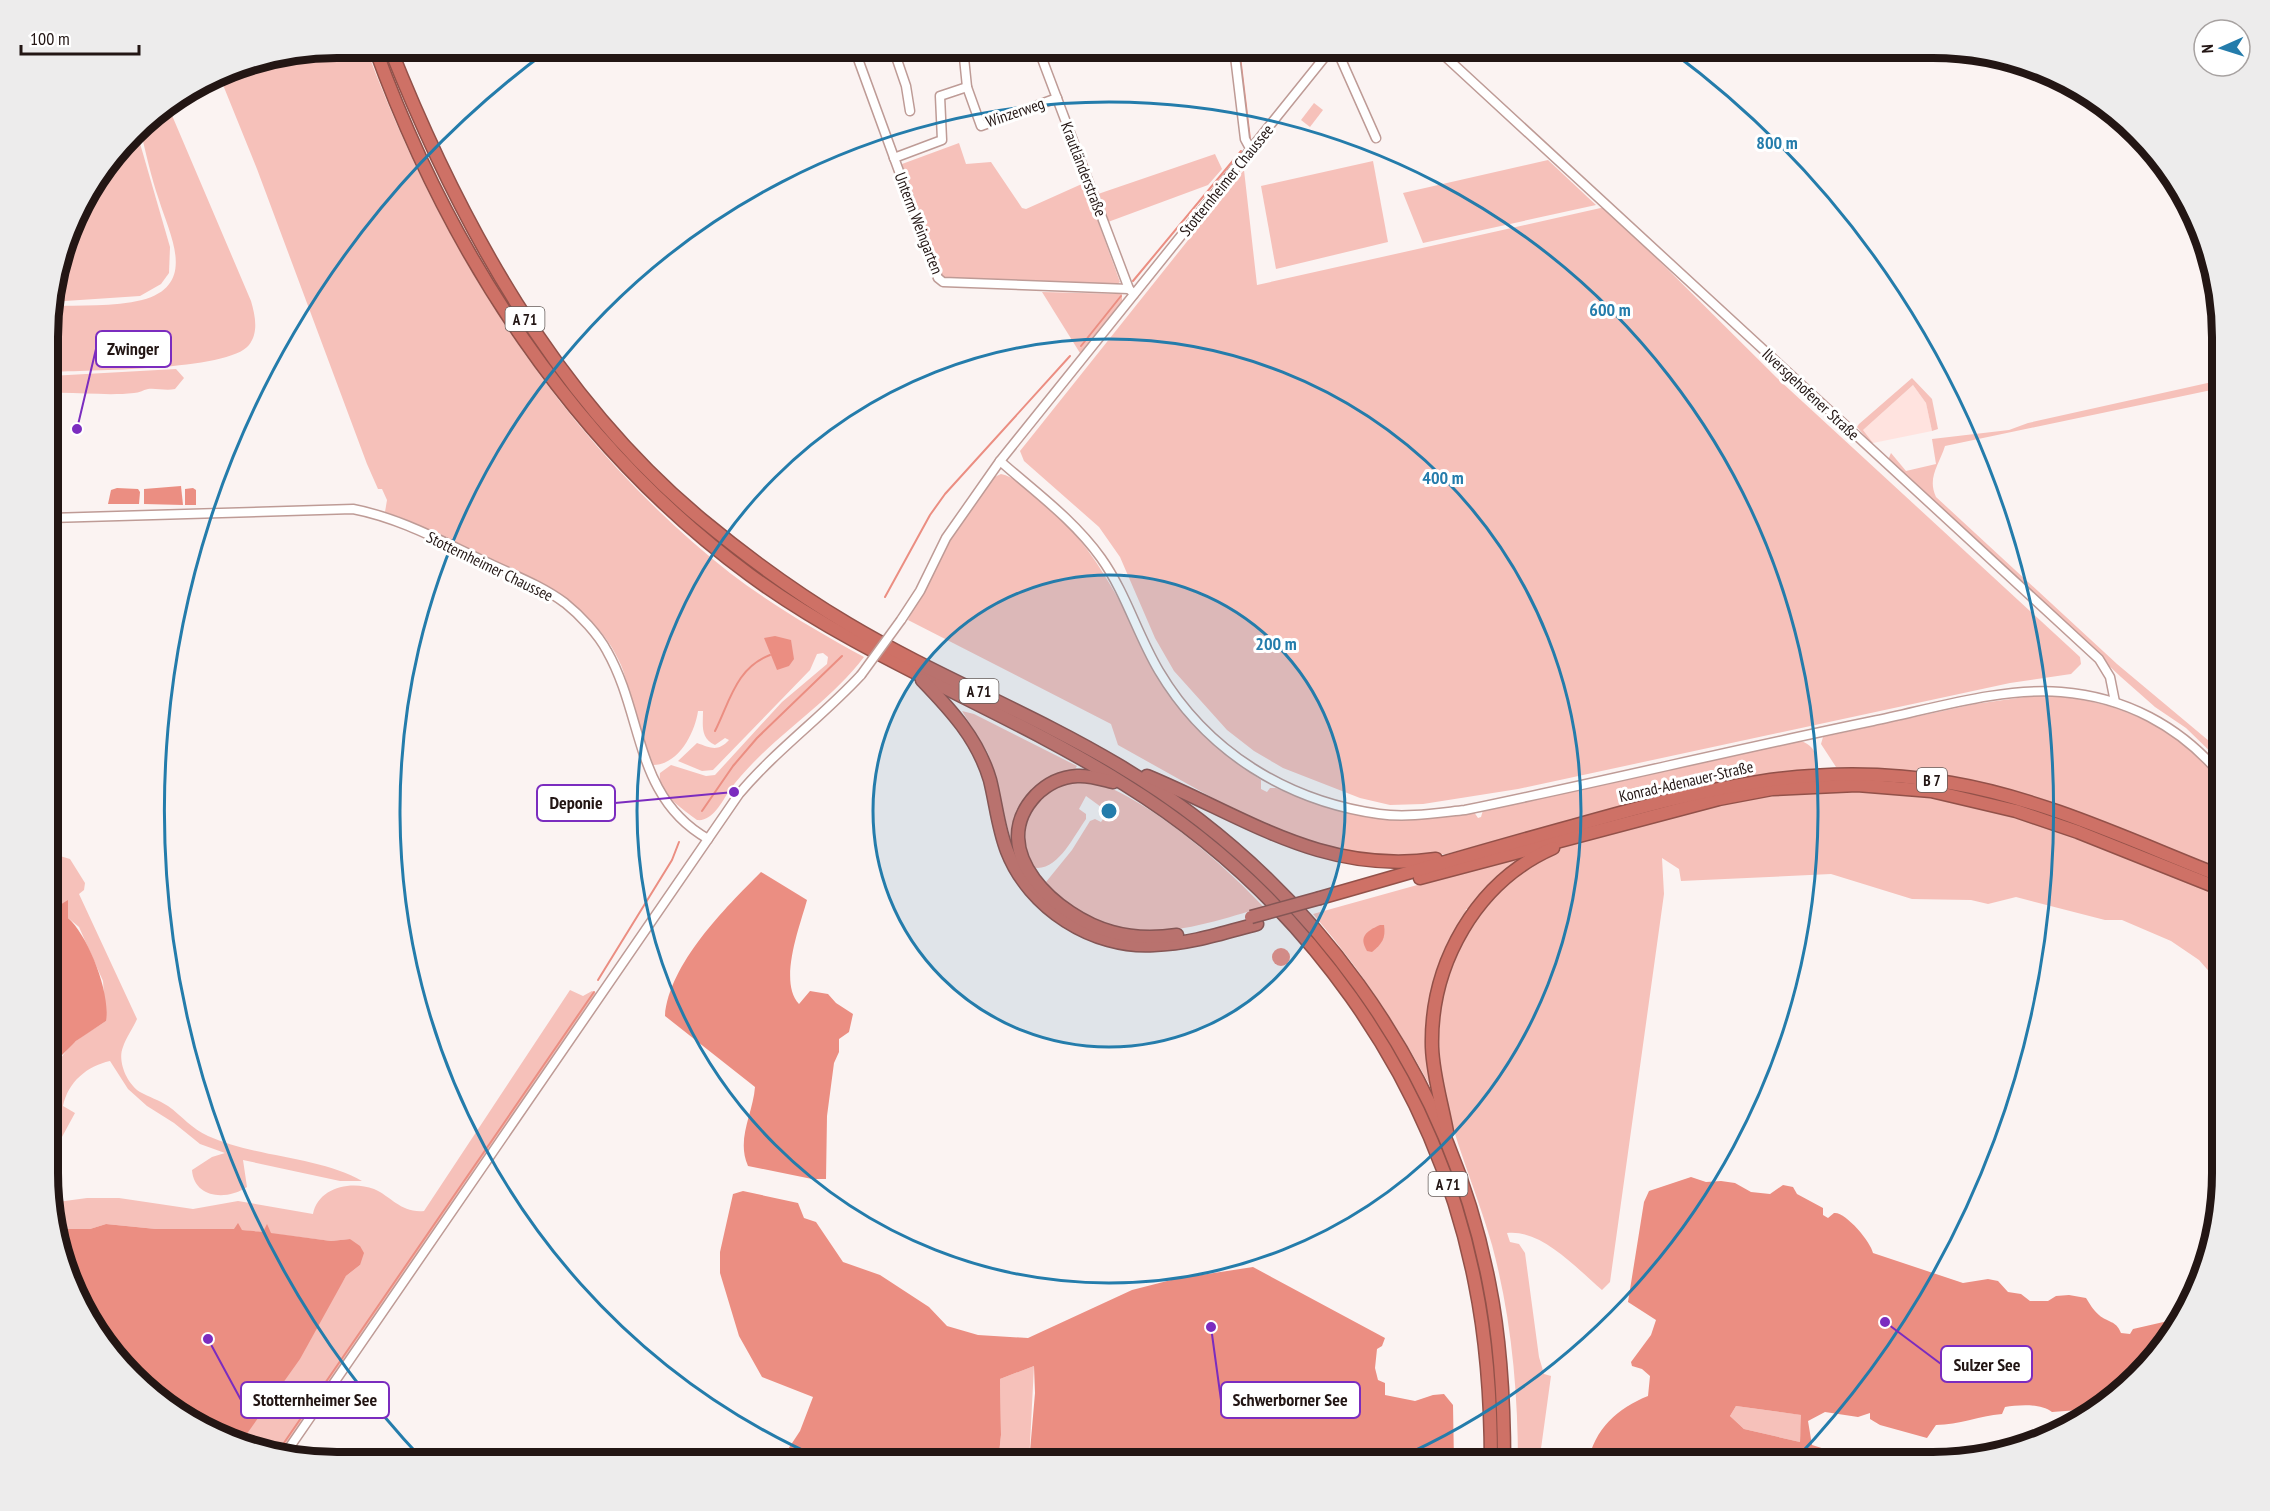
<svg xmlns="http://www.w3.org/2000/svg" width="2270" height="1511" viewBox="0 0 2270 1511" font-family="'PT Sans Narrow',sans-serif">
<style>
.built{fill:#ffe3df}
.green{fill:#f6c1ba}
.water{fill:#eb8e82;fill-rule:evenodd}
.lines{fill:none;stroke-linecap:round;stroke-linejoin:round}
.stream{stroke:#eb8e82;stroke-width:2}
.minor-casing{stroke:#be9b96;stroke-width:11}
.highway-casing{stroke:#925149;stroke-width:15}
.minor{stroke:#fff;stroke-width:8}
.highway{stroke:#ce7166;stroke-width:12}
.minor-bridge-casing{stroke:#be9b96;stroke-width:11;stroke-linecap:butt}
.highway-bridge-casing{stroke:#925149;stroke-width:15;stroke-linecap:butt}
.minor-bridge{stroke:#fff;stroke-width:8}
.highway-bridge{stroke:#ce7166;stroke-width:12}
.ring{fill:none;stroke:#247cab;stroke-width:3}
.labels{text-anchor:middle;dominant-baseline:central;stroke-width:6;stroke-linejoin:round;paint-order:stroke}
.shield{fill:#fff;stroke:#655c5a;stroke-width:1.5}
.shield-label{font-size:15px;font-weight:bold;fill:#231614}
.street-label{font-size:16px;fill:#231614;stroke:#fff}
.rim{fill:none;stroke:#231614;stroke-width:8}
.centre{fill:#247cab;stroke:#fff;stroke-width:3}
.ring-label{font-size:18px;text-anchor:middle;font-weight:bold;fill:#247cab;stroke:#fff;stroke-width:6;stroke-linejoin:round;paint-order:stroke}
.leader{fill:none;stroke:#7b2cbf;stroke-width:2}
.callout-dot{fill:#7b2cbf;stroke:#fff;stroke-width:2}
.callout{fill:#fff;stroke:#7b2cbf;stroke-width:2}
.callout-label{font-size:18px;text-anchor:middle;font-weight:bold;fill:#231614}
</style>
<rect width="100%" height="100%" fill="#fbf3f2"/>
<path class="built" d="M 1913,385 L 1926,403 L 1932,431 L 1873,443 L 1863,430 Z"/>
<g class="green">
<path d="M 337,48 L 366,48 C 441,250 560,439 730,573 C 772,605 818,632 864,657 C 825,708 767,739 729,791 C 722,802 712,822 697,820 C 683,809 657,793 660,773 L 671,765 L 706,776 L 715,775 L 782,702 L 827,664 L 828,657 L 823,653 L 817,654 L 810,670 L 713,770 L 702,771 L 678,761 L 697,743 C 711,748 718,752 729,740 L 725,738 L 715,745 C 700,738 703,725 703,711 L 698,711 C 695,732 679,765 653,765 C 638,749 631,688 621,665 C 594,602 531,578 473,551 C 444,537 416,522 385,512 L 387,500 L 382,489 L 378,489 L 367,464 L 257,169 L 219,75 L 227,70 Z"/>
<path d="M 1314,103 L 1323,110 L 1310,127 L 1301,120 Z"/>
<path d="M 168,106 L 251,301 C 255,315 259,332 249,345 C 229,371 86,370 50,372 L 50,306 C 80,305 114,307 142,300 C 198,285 170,236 159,200 C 151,177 146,153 140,129 L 146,120 Z"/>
<path d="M 137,133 L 170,247 L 169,273 L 161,284 L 140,296 L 50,302 L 78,209 Z"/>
<path d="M 959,143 L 966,164 L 991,162 L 1022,208 L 1026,209 L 1084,183 L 1120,282 L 1116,285 L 945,278 L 939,272 L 902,164 Z"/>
<path d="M 1215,154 L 1222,169 L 1208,185 L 1108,222 L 1098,194 Z"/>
<path d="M 1548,160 L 1596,205 L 1423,243 L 1403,193 Z"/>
<path d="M 1373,161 L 1388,242 L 1276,269 L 1261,186 Z"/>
<path d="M 1244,170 L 1257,285 L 1605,207 L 1777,378 L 2080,657 L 2081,664 L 2071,674 L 2010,683 L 1518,789 L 1423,804 L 1390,805 L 1360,798 L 1283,768 L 1254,751 L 1227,730 L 1174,671 L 1155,638 L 1120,557 L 1099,527 L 1024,461 L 1020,451 Z"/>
<path d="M 1042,292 L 1122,294 L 1122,302 L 1080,353 Z"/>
<path d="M 176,369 L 184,378 L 175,389 C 166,391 156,388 148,389 C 143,390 139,393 134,393 C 107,396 79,392 50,393 L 50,376 Z"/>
<path d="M 1912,378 L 1932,399 L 1938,429 L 1932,431 L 1926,403 L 1913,385 L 1863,430 L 1873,443 L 1871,443 L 1857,427 L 1859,424 Z"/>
<path d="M 2221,380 L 2221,388 L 1945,446 C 1939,465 1927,478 1936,497 L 2117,664 L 2221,751 L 2221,762 L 2186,728 L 2155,707 L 2121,677 L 1888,460 L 1891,453 L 1906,471 L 1936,464 L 1932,439 L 2009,430 L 2028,423 Z"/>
<path d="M 1001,474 C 1015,477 1024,487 1035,496 C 1106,551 1127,624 1172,697 C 1193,731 1228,758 1261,780 L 1261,789 L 1267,792 L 1270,788 L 1276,788 C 1348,819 1397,822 1474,812 L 1478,818 L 1481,817 L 1483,810 L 1800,741 C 1813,744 1819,755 1815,768 L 1694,788 L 1446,854 L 1392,858 L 1325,849 L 1252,820 L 1118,745 L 1111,724 L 908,620 C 923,590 972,483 1001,474 Z"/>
<path d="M 2039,695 C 2111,698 2176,724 2221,782 L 2221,872 L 2019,794 L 1909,772 L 1836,767 L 1821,744 L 1823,737 L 1975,704 Z"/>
<path d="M 962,711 L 974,714 L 1077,766 L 1074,771 C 1030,778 1020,800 1011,840 L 988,753 Z"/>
<path d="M 1087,779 C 1147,797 1220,861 1264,907 C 1202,925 1126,953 1067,905 C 1059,898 1048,893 1046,882 L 1072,850 L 1090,821 L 1095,819 L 1101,822 L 1108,812 L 1086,796 L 1079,809 L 1086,814 L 1086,819 C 1073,837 1055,877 1029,866 L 1022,837 L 1034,802 L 1051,787 Z"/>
<path d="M 1851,790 L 1922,795 L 2025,818 L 2221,893 L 2221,985 L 2199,960 L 2171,941 L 2122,920 L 2105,920 L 2016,897 L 1988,904 L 1971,900 L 1912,899 L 1831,874 L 1681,881 L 1679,869 L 1662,858 L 1664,894 L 1610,1282 L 1602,1290 C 1577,1269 1542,1229 1507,1233 L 1510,1242 L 1519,1244 L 1525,1253 L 1539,1357 L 1544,1374 L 1551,1376 L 1539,1463 L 1518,1463 C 1518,1390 1511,1315 1492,1245 C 1477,1191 1452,1138 1442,1082 C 1425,986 1465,905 1547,855 C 1567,843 1594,837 1616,831 C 1668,816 1720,802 1773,794 C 1798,790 1825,791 1851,790 Z"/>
<path d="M 1536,852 L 1471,909 L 1466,909 L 1465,917 L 1443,957 L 1434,1093 C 1399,1028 1361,970 1313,914 Z"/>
<path d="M 50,853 L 70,859 L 85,883 L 84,890 L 79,894 L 137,1019 C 133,1028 126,1038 123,1047 C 117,1061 127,1084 140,1092 C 149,1097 159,1100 168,1106 C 182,1116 192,1129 208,1136 C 254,1157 322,1157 362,1181 L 340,1181 L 243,1160 L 247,1187 C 226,1201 194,1198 192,1170 L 212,1157 L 225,1153 L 200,1144 L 174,1123 L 147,1106 L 128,1089 L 110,1061 C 87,1066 68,1082 63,1106 L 75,1113 L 50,1159 C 50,1127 43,1082 63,1055 C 73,1040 91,1031 106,1021 L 103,981 L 79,927 L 55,907 L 50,911 Z"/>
<path d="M 570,990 L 583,996 L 592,991 L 596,993 L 280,1454 L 239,1445 L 346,1276 L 360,1265 L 350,1239 L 331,1241 L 235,1229 L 156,1229 L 106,1224 L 90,1229 L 56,1229 L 50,1203 L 87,1198 L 119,1198 L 193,1209 L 238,1201 L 313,1214 C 318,1188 350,1180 374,1189 C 392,1197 401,1213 424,1211 Z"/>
<path d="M 1034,1366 L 1029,1463 L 998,1463 L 1001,1435 L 1000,1379 Z"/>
<path d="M 1736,1406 L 1802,1415 L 1800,1442 L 1744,1429 L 1730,1416 Z"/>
</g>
<g class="water">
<path d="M 181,486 L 183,505 L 144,504 L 144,489 Z"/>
<path d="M 117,488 L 138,489 L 140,492 L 139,504 L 108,504 L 111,490 Z"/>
<path d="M 193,488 L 196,490 L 196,505 L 185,505 L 185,489 Z"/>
<path d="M 775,636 L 791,640 L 794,659 L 789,666 L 777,670 L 764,638 Z"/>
<path d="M 761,872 L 807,900 C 800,926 778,982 799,1004 L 810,991 L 828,994 L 836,1003 L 853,1014 L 849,1032 L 839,1039 L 839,1052 L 834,1063 L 827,1116 L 826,1179 L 812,1179 L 748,1166 C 736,1139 753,1114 755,1087 L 665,1016 C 669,964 725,908 761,872 Z"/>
<path d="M 68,900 L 68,918 C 88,935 111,994 106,1021 L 76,1041 L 62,1055 L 50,1088 L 50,911 Z"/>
<path d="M 1380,925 L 1384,925 C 1386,938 1382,944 1372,952 L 1367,951 C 1358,936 1367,931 1380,925 Z"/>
<circle cx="1281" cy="957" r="9"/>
<path d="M 1691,1177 L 1706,1182 L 1721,1181 L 1735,1183 L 1751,1192 L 1770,1194 L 1783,1185 L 1793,1187 L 1797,1194 L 1823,1208 L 1823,1215 L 1828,1218 L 1834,1213 C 1845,1211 1871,1242 1873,1253 L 1963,1283 L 1988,1279 L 1998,1281 L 2008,1292 L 2021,1294 L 2030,1301 L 2048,1301 L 2056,1296 L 2069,1295 L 2086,1298 C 2090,1304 2093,1310 2099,1315 C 2108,1323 2116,1320 2121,1333 L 2130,1334 L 2133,1329 L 2181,1318 L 2173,1335 L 2085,1417 L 2079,1410 L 2052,1412 C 2040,1403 2018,1405 2005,1407 L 2002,1414 C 1979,1416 1959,1425 1936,1425 L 1927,1438 L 1880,1425 L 1870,1419 L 1870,1413 L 1858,1417 L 1825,1412 L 1808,1421 L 1812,1445 L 1866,1462 L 1588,1463 C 1594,1429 1618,1408 1648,1396 L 1650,1376 L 1642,1369 L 1632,1366 L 1631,1362 L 1651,1335 L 1656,1320 L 1628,1302 L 1644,1202 L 1649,1191 ZM 1736,1406 L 1801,1415 L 1800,1442 L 1744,1429 L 1730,1416 Z"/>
<path d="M 743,1191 L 798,1203 L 804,1218 L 816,1222 L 843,1262 L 880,1275 L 929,1307 L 947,1326 L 978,1335 L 1028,1338 L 1132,1290 L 1175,1279 L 1253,1267 L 1385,1338 L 1382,1346 L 1377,1349 L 1375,1368 L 1378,1380 L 1385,1383 L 1385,1395 L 1415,1401 L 1433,1395 L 1444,1394 L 1453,1405 L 1454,1463 L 1029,1463 L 1035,1393 L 1034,1366 L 1000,1379 L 1001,1435 L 998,1463 L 779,1463 L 800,1431 L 813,1397 L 762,1377 L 739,1336 L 720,1273 L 720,1252 L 733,1194 Z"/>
<path d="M 238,1223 L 242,1230 L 263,1232 L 267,1224 L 271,1233 L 331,1241 L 350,1239 L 360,1246 L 364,1253 L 360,1265 L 346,1276 L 300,1359 L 239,1445 L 176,1414 L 87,1319 L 56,1229 L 90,1229 L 106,1224 L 156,1229 L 234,1229 Z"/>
</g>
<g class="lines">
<g class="stream">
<path d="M 1239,48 L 1250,139"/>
<path d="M 1133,281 L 1241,151"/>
<path d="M 1081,346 L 1121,296"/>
<path d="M 885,597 L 930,515 L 945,494 L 1070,356"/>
<path d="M 715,731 C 730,701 736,668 770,655"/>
<path d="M 702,811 L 733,766 L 757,738 L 842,656"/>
<path d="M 598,980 L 672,860 L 679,842"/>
<path d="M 277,1453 L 594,992"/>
</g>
<g class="minor-casing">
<g id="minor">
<path d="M 854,48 L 938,278 L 943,282 L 1129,289 L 1134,294"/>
<path d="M 893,48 L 906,86 L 910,111"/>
<path d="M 963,48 L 967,87 L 981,126 L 1057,98"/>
<path d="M 1038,48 L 1129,289"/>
<path d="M 1234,48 L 1245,139 L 1251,150"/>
<path d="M 1336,48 L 1376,138"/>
<path d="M 1436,48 L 2099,659 L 2110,677 L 2115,702"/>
<path d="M 894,158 L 942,140 L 940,96 L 967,87"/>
<path d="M 1000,461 C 1035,492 1073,519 1101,558 C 1126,593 1137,634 1159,671 C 1207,752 1287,801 1379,814 C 1407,818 1437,813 1465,810 C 1601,782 1737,749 1873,721 C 1932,709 2002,687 2061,692 C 2125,697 2180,726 2221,775"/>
<path d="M 50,518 L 353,509 C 400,518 441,541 484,561 C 511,574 541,585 565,603 C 580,615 598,634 607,651 C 644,716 634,797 708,839"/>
<path d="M 901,620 L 920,591 L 946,538 L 1000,461 L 1332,48"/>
<path d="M 285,1454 L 739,794 C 776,750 822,717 861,675"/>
</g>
</g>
<g class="highway-casing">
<g id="highway">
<path d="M 375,48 C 449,253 573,445 750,575 C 866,660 1003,708 1124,784 C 1303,895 1434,1075 1475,1283 C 1487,1342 1491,1402 1491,1463"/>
<path d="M 390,48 C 460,224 554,396 701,519 C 748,558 796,593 848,624 C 935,676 1031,713 1118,765 C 1307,877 1447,1066 1489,1283 C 1501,1342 1504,1402 1504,1463"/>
<path d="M 922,680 C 951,710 978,739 990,780 C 996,804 998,828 1007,851 C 1029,908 1093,949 1154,945 C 1190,944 1223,933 1257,924"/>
<path d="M 1147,776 C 1246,817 1322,875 1436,859"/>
<path d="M 1113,782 C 1101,779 1089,775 1077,776 C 1061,777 1047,784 1036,795 C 983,851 1059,918 1112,932 C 1133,938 1155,938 1177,935"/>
<path d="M 1420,878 L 1719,799 L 1772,789 L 1857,785 L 1931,791 L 2016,811 L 2078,832 L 2221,889"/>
<path d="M 1320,898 C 1405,874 1489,849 1573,826 C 1705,789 1813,759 1951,783 C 2045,799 2134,842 2221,876"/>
<path d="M 1447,1132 C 1442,1104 1433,1076 1432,1047 C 1430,964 1476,882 1553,848"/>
</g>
</g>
<use href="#minor" class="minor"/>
<use href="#highway" class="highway"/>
<g class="minor-bridge-casing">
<path id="minor-bridge" d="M 861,675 L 901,620"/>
</g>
<g class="highway-bridge-casing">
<path id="highway-bridge" d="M 1251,917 L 1320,898"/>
</g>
<use href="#minor-bridge" class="minor-bridge"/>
<use href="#highway-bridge" class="highway-bridge"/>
</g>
<circle cx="1109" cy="811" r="236" fill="#247cab" fill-opacity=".12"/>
<g class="ring">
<circle cx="1109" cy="811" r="236"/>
<circle cx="1109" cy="811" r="472"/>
<path d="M826 1461A709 709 0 1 1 1392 1461"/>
<path d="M424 1461A945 945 0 0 1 547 51M1671 51A945 945 0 0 1 1794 1461"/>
</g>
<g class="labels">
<g class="shield">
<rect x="505.5" y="307" width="39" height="24" rx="4.5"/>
<rect x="959.5" y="679" width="39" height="24" rx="4.5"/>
<rect x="1917" y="768" width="30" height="24" rx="4.5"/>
<rect x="1428.5" y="1172" width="39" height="24" rx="4.5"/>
</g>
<g class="shield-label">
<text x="525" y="319">A 71</text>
<text x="979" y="691">A 71</text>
<text x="1932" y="780">B 7</text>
<text x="1448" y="1184">A 71</text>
</g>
<g class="street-label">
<text transform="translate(1015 112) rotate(-19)">Winzerweg</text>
<text transform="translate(1084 169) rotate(69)">Krautländerstraße</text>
<text transform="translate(1226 180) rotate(-51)">Stotternheimer Chaussee</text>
<text transform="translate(919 223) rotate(69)">Unterm Weingarten</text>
<text transform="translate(1811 394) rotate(43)">Ilversgehofener Straße</text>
<text transform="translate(490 566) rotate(26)">Stotternheimer Chaussee</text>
<text transform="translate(1686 781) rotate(-13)">Konrad-Adenauer-Straße</text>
</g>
</g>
<path d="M0 0H2270V1511H0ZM337 58H1933A279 279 0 0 1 2212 337V1173A279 279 0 0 1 1933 1452H337A279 279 0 0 1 58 1173V337A279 279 0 0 1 337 58Z" fill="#edecec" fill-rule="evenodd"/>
<path class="rim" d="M337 58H1933A279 279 0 0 1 2212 337V1173A279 279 0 0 1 1933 1452H337A279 279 0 0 1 58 1173V337A279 279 0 0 1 337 58Z"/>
<circle cx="1109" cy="811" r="9" class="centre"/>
<g class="ring-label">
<text x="1777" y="149">800 m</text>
<text x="1610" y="316">600 m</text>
<text x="1443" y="484">400 m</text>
<text x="1276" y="650">200 m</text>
</g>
<path class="leader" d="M77 429L96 349M734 792L615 803M1885 1322L1941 1364M1211 1327L1221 1400M208 1339L241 1400"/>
<g class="callout-dot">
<circle cx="77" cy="429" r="6"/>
<circle cx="734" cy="792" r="6"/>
<circle cx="1885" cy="1322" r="6"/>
<circle cx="1211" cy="1327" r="6"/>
<circle cx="208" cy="1339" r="6"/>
</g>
<g class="callout">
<rect x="96" y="331" width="75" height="36" rx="6"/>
<rect x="537" y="785" width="78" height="36" rx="6"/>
<rect x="1941" y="1346" width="91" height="36" rx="6"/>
<rect x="1221" y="1382" width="139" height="36" rx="6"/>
<rect x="241" y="1382" width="148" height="36" rx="6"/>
</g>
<g class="callout-label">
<text x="133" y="355">Zwinger</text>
<text x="576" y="809">Deponie</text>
<text x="1987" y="1371">Sulzer See</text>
<text x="1290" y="1406">Schwerborner See</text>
<text x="315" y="1406">Stotternheimer See</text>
</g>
<g transform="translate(2222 48) rotate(267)"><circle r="28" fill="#ffffff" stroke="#a7a2a1" stroke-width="1.5"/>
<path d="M0-4.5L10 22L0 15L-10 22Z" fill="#247cab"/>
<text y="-9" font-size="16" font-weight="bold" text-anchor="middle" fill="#231614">N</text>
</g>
<path d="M21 45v9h118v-9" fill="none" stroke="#231614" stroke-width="3"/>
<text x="30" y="45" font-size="18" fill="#231614" stroke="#ffffff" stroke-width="4.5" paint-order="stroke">100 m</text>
</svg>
